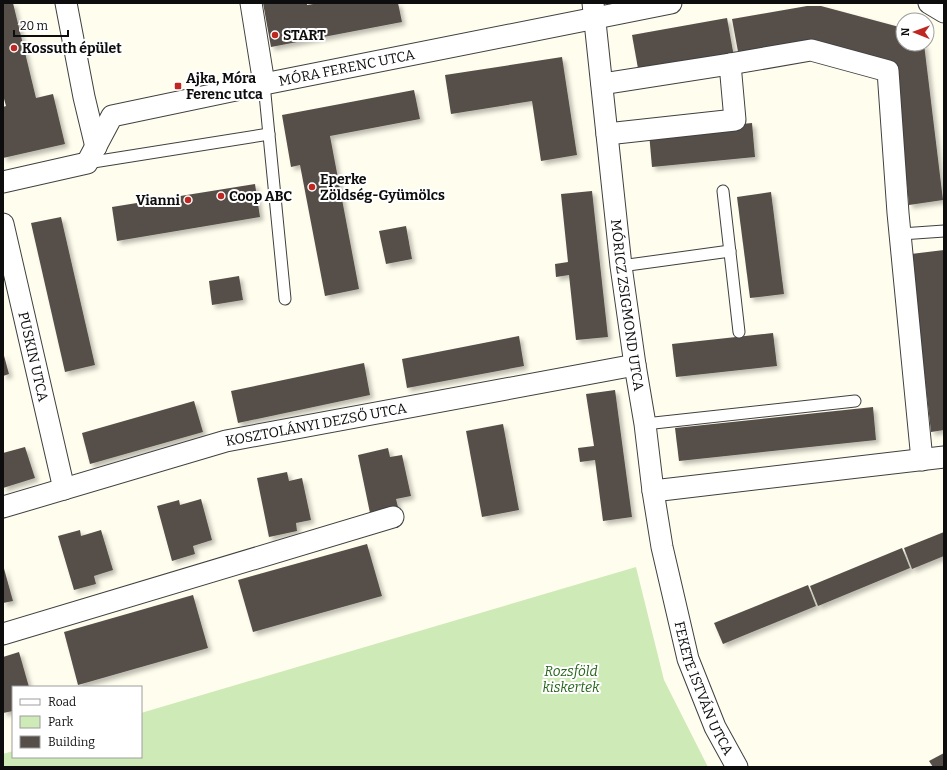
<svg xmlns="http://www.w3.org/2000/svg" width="947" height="770" viewBox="0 0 947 770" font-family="Bitter,serif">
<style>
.green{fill:#ceeab7}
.building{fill:#564f49;filter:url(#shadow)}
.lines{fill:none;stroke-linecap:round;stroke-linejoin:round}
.lane-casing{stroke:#404040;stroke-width:13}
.street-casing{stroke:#404040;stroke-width:23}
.lane{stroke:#fff;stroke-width:11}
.street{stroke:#fff;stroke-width:21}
.poi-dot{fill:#bf2723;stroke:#fff;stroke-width:1.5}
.labels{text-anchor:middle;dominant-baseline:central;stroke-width:4;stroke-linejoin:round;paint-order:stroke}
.poi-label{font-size:14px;font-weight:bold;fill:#0d0d0d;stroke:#fff;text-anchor:start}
.street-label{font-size:14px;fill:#0d0d0d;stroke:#fff}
.park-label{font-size:14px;font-style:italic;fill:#27661c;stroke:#fff}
</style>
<defs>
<filter id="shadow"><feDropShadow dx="3.5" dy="3.5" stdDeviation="2" flood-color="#0004"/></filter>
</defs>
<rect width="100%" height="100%" fill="#fffded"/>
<path class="green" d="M 636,567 L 664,680 L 708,767 L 3,767 L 3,754 L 13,751 L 13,757 L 141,757 L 141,713 Z"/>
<g class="building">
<path d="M 3,3 L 13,3 L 36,98 L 53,94 L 65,144 L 3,158 L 3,107 L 6,106 L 3,95 Z"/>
<path d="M 263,3 L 307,3 L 307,5 L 319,3 L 398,3 L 402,22 L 271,47 Z"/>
<path d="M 807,6 L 821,6 L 903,28 L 903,44 L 924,44 L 943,200 L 909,205 L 895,66 L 823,44 L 739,57 L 732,19 Z"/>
<path d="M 727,18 L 734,57 L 639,74 L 632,35 Z"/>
<path d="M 562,57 L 577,155 L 541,161 L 532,101 L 451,114 L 445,75 Z"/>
<path d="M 414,90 L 420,119 L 330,136 L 359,289 L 325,296 L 300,165 L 291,167 L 282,115 Z"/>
<path d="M 752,123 L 755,157 L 652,167 L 649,133 Z"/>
<path d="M 255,184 L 260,217 L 117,241 L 112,207 Z"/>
<path d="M 592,191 L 608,337 L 576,340 L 569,275 L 556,277 L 555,264 L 568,262 L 561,194 Z"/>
<path d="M 771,192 L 784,294 L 750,298 L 737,197 Z"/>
<path d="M 61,217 L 95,365 L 65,372 L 31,223 Z"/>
<path d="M 406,226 L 412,259 L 386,264 L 379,231 Z"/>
<path d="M 944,250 L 944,430 L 931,432 L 911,254 Z"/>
<path d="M 239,276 L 243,300 L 212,305 L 209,281 Z"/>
<path d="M 773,333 L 777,366 L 676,377 L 672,344 Z"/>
<path d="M 519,336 L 524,366 L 407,388 L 402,359 Z"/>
<path d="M 3,352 L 9,374 L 3,376 Z"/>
<path d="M 364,363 L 370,395 L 238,423 L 231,391 Z"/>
<path d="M 615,390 L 632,517 L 603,521 L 595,460 L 580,462 L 578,448 L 594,446 L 586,394 Z"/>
<path d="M 194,401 L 203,432 L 90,464 L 82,433 Z"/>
<path d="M 873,407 L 876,440 L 679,461 L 675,428 Z"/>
<path d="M 503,424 L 519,510 L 482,517 L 466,431 Z"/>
<path d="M 25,447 L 35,478 L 3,488 L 3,453 Z"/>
<path d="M 388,448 L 390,457 L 402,455 L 411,496 L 396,499 L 398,507 L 370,513 L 358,455 Z"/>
<path d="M 287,472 L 289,481 L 302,478 L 311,520 L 296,523 L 297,531 L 269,537 L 257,478 Z"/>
<path d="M 201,499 L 212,540 L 193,546 L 195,554 L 172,561 L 157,506 L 179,500 L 180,505 Z"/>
<path d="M 80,530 L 81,536 L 101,530 L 113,570 L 94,576 L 96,584 L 74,590 L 58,536 Z"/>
<path d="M 944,532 L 944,556 L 912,569 L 904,548 Z"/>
<path d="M 367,544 L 382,596 L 253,632 L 238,580 Z"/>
<path d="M 902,548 L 910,568 L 818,606 L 810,586 Z"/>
<path d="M 3,565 L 13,601 L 3,603 Z"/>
<path d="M 808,585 L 816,606 L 723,644 L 714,623 Z"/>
<path d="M 193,595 L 208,648 L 78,685 L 64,632 Z"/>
<path d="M 19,652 L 29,687 L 13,687 L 13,711 L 3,713 L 3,657 Z"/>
<path d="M 944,753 L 944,767 L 933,767 L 929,761 Z"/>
</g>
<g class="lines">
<g class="lane-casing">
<g id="lane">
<path d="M 264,84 L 285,299"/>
<path d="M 87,163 L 269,134"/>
<path d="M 723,191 L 739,332"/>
<path d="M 901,234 L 944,231"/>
<path d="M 621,266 L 730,251"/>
<path d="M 645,424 L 855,401"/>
</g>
</g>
<g class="street-casing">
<g id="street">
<path d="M 66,3 L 84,97 L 96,147"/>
<path d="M 251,3 L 264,84"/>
<path id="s1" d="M 593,3 L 621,266 L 635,365 L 645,424 L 653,491 L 662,547 L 688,659 L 715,727 L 737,767"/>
<path d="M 929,3 L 944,12"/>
<path d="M 730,64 L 811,50 L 888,71 L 898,213 L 922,460"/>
<path d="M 602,84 L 730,64 L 735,120 L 607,134"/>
<path id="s2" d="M 3,182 L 87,163 L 112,116 L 264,84 L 671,3"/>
<path id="s3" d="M 3,224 L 64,489"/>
<path d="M 653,491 L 944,457"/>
<path id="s4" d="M 3,507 L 226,441 L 635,365"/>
<path d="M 3,634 L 393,517"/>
</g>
</g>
<use href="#lane" class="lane"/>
<use href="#street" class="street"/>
</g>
<g class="poi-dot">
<circle cx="275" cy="35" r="4"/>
<circle cx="14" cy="48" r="4"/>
<rect x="174" y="82" width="8" height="8" rx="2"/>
<circle cx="312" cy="187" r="4"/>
<circle cx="221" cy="196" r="4"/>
<circle cx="188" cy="200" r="4"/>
</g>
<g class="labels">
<g class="poi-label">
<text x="283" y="35">START</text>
<text x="22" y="48">Kossuth épület</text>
<text x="186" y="78">Ajka, Móra<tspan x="186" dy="16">Ferenc utca</tspan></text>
<text x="320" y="179">Eperke<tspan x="320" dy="16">Zöldség-Gyümölcs</tspan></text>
<text x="229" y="196">Coop ABC</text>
<text x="180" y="200" text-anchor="end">Vianni</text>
</g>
<g class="street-label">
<text stroke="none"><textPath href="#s2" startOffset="379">MÓRA FERENC UTCA</textPath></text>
<text stroke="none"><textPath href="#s1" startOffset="304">MÓRICZ ZSIGMOND UTCA</textPath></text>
<text stroke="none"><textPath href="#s3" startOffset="136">PUSKIN UTCA</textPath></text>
<text stroke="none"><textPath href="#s4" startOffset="324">KOSZTOLÁNYI DEZSŐ UTCA</textPath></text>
<text stroke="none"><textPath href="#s1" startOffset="696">FEKETE ISTVÁN UTCA</textPath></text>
</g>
<g class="park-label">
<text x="571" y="671">Rozsföld<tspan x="571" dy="16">kiskertek</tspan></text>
</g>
</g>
<rect width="947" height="770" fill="none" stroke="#0d0d0d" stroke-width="8"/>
<rect x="12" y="686" width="130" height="72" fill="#ffffff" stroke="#9e9e9e"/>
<rect x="20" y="699" width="20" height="6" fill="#ffffff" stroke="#9e9e9e"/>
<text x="48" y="706" font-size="12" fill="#0d0d0d">Road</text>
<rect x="20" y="716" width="20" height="12" fill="#ceeab7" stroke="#9e9e9e"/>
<text x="48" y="726" font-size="12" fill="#0d0d0d">Park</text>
<rect x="20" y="736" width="20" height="12" fill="#564f49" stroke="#9e9e9e"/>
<text x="48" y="746" font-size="12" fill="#0d0d0d">Building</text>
<g transform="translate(915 32) rotate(271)"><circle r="19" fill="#ffffff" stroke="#9e9e9e"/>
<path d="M0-3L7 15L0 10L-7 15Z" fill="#bf2723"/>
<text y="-6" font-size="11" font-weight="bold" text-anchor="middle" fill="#0d0d0d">N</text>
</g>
<path d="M14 30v6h54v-6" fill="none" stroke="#0d0d0d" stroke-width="2"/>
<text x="20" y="30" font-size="12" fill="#0d0d0d" stroke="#ffffff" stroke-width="3" paint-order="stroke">20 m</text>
</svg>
